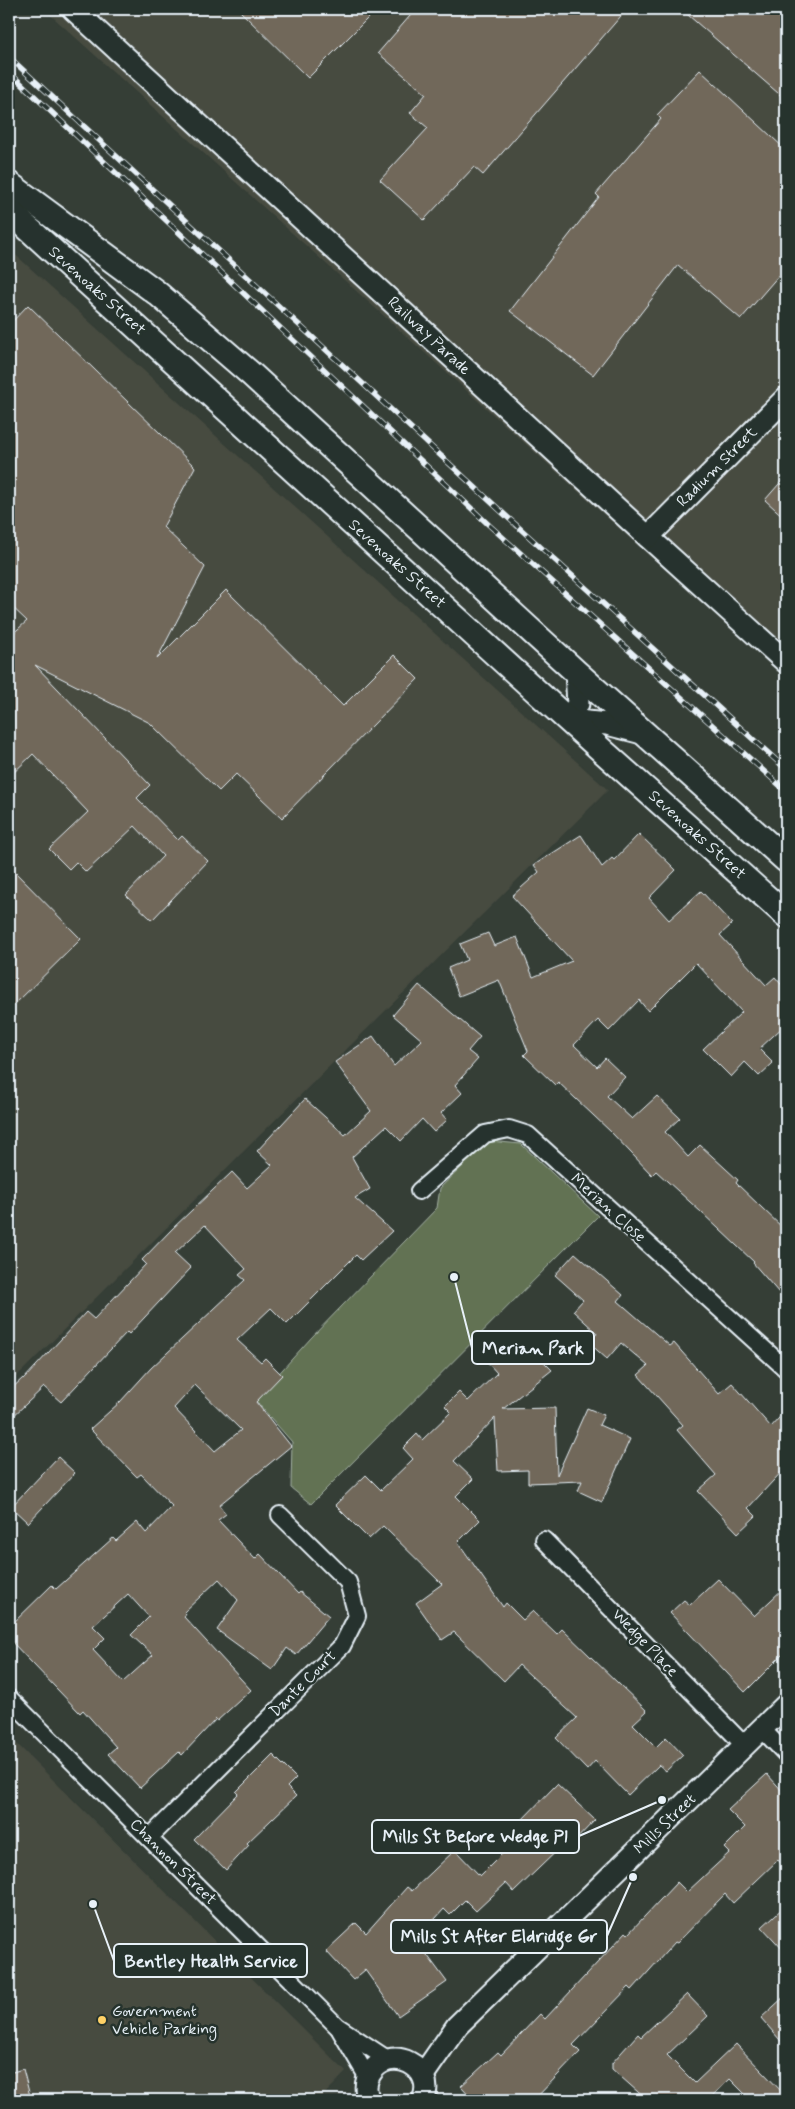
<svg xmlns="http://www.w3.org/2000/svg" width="795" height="2109" viewBox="0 0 795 2109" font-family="Mynerve,sans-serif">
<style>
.built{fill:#474b41}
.green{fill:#627253;stroke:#a5b2a6}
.building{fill:#71685a;stroke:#e8f1f8;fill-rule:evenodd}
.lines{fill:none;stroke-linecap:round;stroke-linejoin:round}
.minor-casing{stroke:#e8f1f8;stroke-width:20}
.tertiary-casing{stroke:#e8f1f8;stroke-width:25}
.secondary-casing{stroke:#e8f1f8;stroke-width:28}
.minor{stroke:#26332d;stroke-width:16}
.tertiary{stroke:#26332d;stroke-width:21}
.secondary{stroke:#26332d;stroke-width:24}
.rail-casing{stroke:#e8f1f8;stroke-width:5.5}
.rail{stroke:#26332d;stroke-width:4;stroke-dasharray:11;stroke-linecap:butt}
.poi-dot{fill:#ffd166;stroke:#26332d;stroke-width:2}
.labels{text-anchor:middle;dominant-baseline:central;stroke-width:5;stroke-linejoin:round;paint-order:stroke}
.street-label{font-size:16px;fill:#e8f1f8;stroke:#26332d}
.poi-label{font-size:16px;fill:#e8f1f8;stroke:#26332d;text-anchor:start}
.leader{fill:none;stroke:#e8f1f8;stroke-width:2}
.callout-dot{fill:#e8f1f8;stroke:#26332d;stroke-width:2}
.callout{fill:#26332d;stroke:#e8f1f8;stroke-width:2}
.callout-label{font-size:18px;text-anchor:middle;font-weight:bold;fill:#e8f1f8}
</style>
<rect width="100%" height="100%" fill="#353e36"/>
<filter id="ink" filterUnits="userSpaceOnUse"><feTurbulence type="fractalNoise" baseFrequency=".02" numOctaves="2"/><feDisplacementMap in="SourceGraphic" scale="10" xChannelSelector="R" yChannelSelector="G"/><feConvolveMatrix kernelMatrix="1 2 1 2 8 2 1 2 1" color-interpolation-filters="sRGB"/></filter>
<g filter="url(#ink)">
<g class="built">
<path d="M 44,9 L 786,9 L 786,679 Z"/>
<path d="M 9,249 L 608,790 L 9,1384 Z"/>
<path d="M 9,1736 L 346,2072 L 319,2100 L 9,2100 Z"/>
</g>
<path class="green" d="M 489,1141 L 521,1144 L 598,1216 L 311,1504 L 291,1488 L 292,1442 L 255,1400 L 311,1338 L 437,1208 L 440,1188 Z"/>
<g class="building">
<path d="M 238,9 L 377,9 L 308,78 Z"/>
<path d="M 416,9 L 627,9 L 483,175 L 474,167 L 424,220 L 380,180 L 428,128 L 410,113 L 426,94 L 378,53 Z"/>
<path d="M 681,9 L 786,9 L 786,100 Z"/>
<path d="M 700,70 L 786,150 L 786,267 L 741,319 L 678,265 L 593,375 L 510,311 L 599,197 L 596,194 L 661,119 L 657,115 Z"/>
<path d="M 28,305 L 195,467 L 163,527 L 205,567 L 157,659 L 226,590 L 343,706 L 394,655 L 418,679 L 282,818 L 236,774 L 219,791 L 150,723 L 35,665 L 150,785 L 137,798 L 178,840 L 182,836 L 208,861 L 152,920 L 126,895 L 163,856 L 135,826 L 86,872 L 76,862 L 69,869 L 49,849 L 88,812 L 33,754 L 9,777 L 9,637 L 27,621 L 9,604 L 9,325 Z"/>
<path d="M 786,476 L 786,519 L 765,500 Z"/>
<path d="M 639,834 L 676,870 L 649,898 L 669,920 L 701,891 L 732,924 L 720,935 L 766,985 L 775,977 L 786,990 L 786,1024 L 759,1049 L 773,1063 L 759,1076 L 745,1062 L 731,1077 L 703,1049 L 742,1012 L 696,963 L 648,1011 L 639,1000 L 609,1031 L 598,1020 L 574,1045 L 597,1067 L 605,1058 L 625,1077 L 607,1096 L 632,1119 L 657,1096 L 680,1118 L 665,1132 L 688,1157 L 700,1145 L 738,1180 L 736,1183 L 786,1231 L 786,1301 L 753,1263 L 754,1262 L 701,1212 L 656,1171 L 652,1175 L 611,1132 L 558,1082 L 555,1085 L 524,1055 L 528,1051 L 499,980 L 459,996 L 448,968 L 467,960 L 460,944 L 488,933 L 494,946 L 517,937 L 533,977 L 572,961 L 512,896 L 539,872 L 534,865 L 581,835 L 602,867 L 612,858 L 614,860 Z"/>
<path d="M 9,866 L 81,939 L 9,1010 Z"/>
<path d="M 419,985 L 480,1037 L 468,1051 L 478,1059 L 455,1085 L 462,1093 L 441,1113 L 447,1120 L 434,1132 L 422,1119 L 401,1141 L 386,1126 L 352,1157 L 370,1189 L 355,1198 L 392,1231 L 361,1260 L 356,1255 L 287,1324 L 271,1308 L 237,1340 L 261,1362 L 265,1358 L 282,1375 L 256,1402 L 291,1446 L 219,1505 L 226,1514 L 218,1520 L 255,1559 L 260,1554 L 298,1594 L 300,1592 L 329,1616 L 296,1655 L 287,1648 L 272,1670 L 217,1630 L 238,1600 L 219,1579 L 184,1612 L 186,1614 L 184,1617 L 251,1690 L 217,1721 L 216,1719 L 182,1755 L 179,1752 L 140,1788 L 108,1754 L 116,1747 L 83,1710 L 80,1713 L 9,1639 L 9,1627 L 52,1585 L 56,1589 L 113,1538 L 116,1541 L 137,1522 L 146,1533 L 172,1506 L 141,1474 L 137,1477 L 90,1429 L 120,1402 L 151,1368 L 245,1280 L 239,1275 L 246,1269 L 205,1225 L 175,1253 L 191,1268 L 129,1334 L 127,1332 L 61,1402 L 44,1387 L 9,1420 L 9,1391 L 23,1378 L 24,1379 L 86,1312 L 94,1319 L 146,1264 L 142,1260 L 172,1229 L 232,1172 L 247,1188 L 272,1165 L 257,1151 L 305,1099 L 345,1135 L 371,1111 L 335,1062 L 373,1036 L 394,1066 L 422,1040 L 393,1015 ZM 195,1385 L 241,1430 L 215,1451 L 174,1408 ZM 128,1594 L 149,1617 L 131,1635 L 153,1655 L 123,1682 L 93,1650 L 105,1638 L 93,1626 Z"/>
<path d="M 575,1253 L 623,1295 L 618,1301 L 670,1346 L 674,1343 L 719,1394 L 732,1383 L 771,1427 L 786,1410 L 786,1467 L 748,1508 L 756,1516 L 738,1533 L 698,1491 L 716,1475 L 677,1430 L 683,1425 L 638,1375 L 648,1366 L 621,1343 L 607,1359 L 589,1343 L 597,1333 L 573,1311 L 583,1300 L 555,1275 Z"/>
<path d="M 527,1345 L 552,1370 L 503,1409 L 555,1408 L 557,1475 L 587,1408 L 604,1415 L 599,1425 L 630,1439 L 602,1502 L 578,1491 L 582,1481 L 528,1483 L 528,1470 L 498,1471 L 495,1418 L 454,1461 L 473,1479 L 456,1496 L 480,1520 L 458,1542 L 503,1607 L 506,1603 L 523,1620 L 533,1611 L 557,1634 L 562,1629 L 647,1711 L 633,1724 L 656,1747 L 666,1737 L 683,1755 L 666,1771 L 659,1765 L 628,1795 L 595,1761 L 587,1770 L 556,1738 L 577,1718 L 519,1665 L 504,1681 L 454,1632 L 442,1640 L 416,1603 L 442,1584 L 383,1526 L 369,1539 L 335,1505 L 366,1475 L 381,1490 L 413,1459 L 403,1448 L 417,1434 L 422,1440 L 451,1412 L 445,1406 L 459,1392 L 468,1401 L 497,1373 L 488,1363 L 502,1350 L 512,1360 Z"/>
<path d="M 58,1457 L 75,1473 L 28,1523 L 11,1507 Z"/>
<path d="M 718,1579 L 754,1616 L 786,1586 L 786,1651 L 745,1692 L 670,1613 L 684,1600 L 690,1605 Z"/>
<path d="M 273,1755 L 296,1778 L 287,1787 L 296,1796 L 247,1843 L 249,1845 L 226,1870 L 194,1839 L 238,1794 L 236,1792 Z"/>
<path d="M 767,1774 L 786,1795 L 786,1869 L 778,1860 L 733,1903 L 725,1894 L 677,1943 L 675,1942 L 632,1990 L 629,1987 L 573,2045 L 580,2052 L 534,2100 L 474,2100 L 461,2086 L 498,2052 L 501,2055 L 540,2014 L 545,2019 L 626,1932 L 628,1934 L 677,1882 L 687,1892 L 729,1853 L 724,1848 L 745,1827 L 728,1810 Z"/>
<path d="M 557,1784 L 595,1820 L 569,1847 L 565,1843 L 514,1892 L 506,1883 L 476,1911 L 465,1900 L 450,1915 L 444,1909 L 416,1940 L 447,1982 L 398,2016 L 365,1970 L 353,1980 L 326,1951 L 356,1923 L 366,1933 L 407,1887 L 412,1891 L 455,1850 L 480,1876 L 506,1850 L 494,1838 L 513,1820 L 518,1824 Z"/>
<path d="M 786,1905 L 786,1953 L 762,1927 Z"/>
<path d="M 687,1994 L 708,2016 L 667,2055 L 695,2083 L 736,2044 L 786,2096 L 786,2100 L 751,2100 L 730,2079 L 709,2099 L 711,2100 L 647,2100 L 612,2069 L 612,2063 L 638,2034 L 641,2037 Z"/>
<path d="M 786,1995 L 786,2047 L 761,2018 Z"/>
<path d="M 23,2069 L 31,2100 L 13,2100 L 9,2085 L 9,2073 Z"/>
</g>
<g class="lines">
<g class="minor-casing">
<g id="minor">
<path d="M 419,1191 L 485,1134 L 509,1129 L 528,1135 L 786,1369"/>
<path d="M 544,1540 L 745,1746"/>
<path d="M 9,1698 L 337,2026 L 387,2059"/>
<path d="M 762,1729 L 786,1754"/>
<path d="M 149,1838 L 342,1646 L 357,1616 L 348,1582 L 280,1515"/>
<path d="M 340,2030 L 368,2078"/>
</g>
</g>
<g class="tertiary-casing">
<g id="tertiary">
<path d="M 73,9 L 648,537 L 786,662"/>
<path d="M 648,537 L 786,398"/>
<path d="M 576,672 L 578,704 L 568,720 L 607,724 L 646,734"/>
<path d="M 423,2075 L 457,2026 L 786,1705"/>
<path d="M 369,2100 C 365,2092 365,2082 370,2074 C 389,2042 438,2067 423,2100"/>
</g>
</g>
<g class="secondary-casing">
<g id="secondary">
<path d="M 9,184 L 157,293 L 251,374 L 576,672 L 786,860"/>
<path d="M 9,211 L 568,720 L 786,915"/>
</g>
</g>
<use href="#minor" class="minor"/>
<use href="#tertiary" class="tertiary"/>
<use href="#secondary" class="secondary"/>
<g class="rail-casing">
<g id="rail">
<path d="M 9,57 L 504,514 L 786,769"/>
<path d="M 9,72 L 489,525 L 786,791"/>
</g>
</g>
<use href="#rail" class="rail"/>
</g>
</g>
<circle class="poi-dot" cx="102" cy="2020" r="5"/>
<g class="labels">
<g class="street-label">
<text transform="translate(97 291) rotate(42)">Sevenoaks Street</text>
<text transform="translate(429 336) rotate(43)">Railway Parade</text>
<text transform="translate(717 467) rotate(-45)">Radium Street</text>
<text transform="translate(397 564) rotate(42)">Sevenoaks Street</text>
<text transform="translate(697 835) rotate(42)">Sevenoaks Street</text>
<text transform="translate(608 1208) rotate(42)">Merian Close</text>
<text transform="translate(645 1643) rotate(46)">Wedge Place</text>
<text transform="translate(303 1684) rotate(-45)">Dante Court</text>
<text transform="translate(665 1824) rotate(-44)">Mills Street</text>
<text transform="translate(173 1862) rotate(45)">Channon Street</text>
</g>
<g class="poi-label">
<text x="112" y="2011">Government<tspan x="112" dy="18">Vehicle Parking</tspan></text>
</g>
</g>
<path class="leader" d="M454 1277L472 1348M662 1800L579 1836M633 1877L607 1936M93 1904L114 1961"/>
<g class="callout-dot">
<circle cx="454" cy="1277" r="5"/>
<circle cx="662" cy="1800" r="5"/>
<circle cx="633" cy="1877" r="5"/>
<circle cx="93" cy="1904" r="5"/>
</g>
<g class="callout">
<rect x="472" y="1331" width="122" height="33" rx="5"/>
<rect x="372" y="1820" width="207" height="33" rx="5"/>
<rect x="391" y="1920" width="216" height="33" rx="5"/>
<rect x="114" y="1944" width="193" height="33" rx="5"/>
</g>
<g class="callout-label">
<text x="533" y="1354">Merian Park</text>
<text x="475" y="1842">Mills St Before Wedge Pl</text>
<text x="499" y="1942">Mills St After Eldridge Gr</text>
<text x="211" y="1967">Bentley Health Service</text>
</g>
<rect width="795" height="2109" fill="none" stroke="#26332d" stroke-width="30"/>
<rect x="15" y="15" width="765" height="2079" fill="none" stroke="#e8f1f8" stroke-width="2" filter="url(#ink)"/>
</svg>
